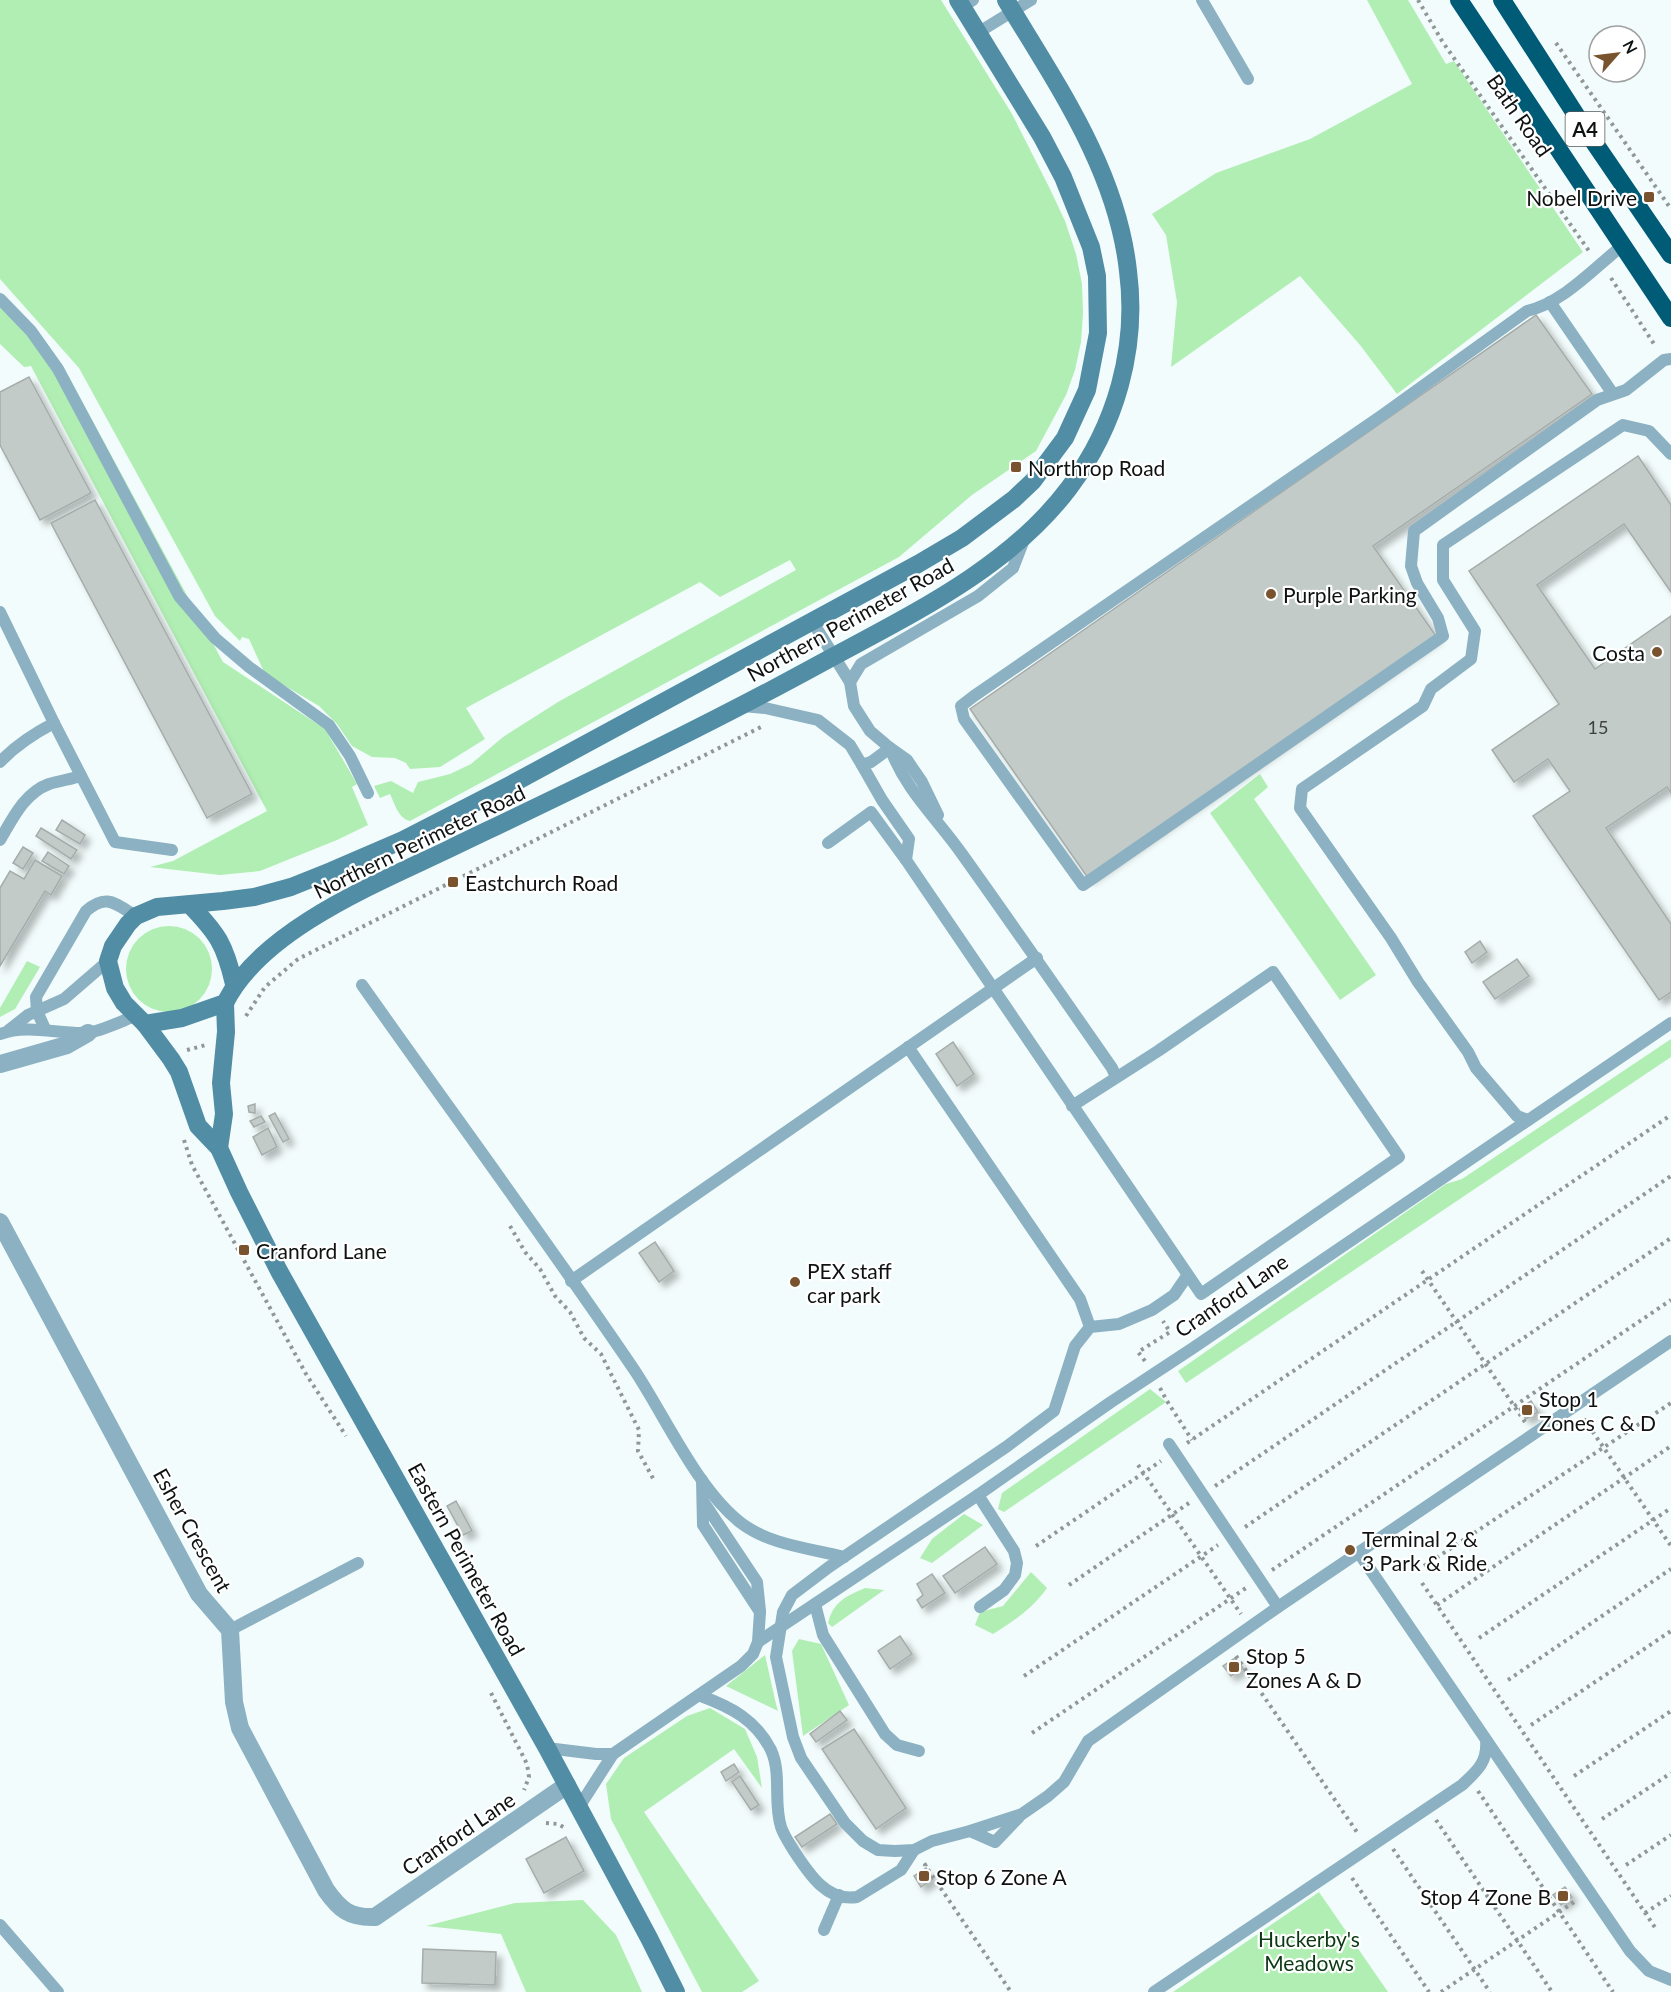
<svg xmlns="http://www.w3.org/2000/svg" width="1671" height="1992" viewBox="0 0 1671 1992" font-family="Lato,sans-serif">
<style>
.green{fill:#b0eeb3}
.building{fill:#c3cbc8;stroke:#a5acaa;stroke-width:1.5;filter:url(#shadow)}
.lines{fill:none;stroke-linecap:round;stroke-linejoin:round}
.path{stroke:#919797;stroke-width:4;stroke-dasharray:3 4.5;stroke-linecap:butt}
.lane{stroke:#8bb1c2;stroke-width:12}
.street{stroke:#8bb1c2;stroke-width:18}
.secondary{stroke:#528da6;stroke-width:18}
.highway{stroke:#005b77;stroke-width:18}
.poi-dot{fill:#78532e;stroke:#fff;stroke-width:2}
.labels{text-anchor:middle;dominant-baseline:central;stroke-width:4.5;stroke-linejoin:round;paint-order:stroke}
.number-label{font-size:18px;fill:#3c4040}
.shield{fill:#fff;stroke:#575959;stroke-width:1.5}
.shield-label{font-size:20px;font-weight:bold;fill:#0f1212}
.street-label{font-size:21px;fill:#0f1212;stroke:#fff}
.poi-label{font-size:21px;fill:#0f1212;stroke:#fff;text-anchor:start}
.park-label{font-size:21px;fill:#0b3913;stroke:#fff}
</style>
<defs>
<filter id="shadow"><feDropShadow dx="5.5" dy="5.5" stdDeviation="3" flood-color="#0004"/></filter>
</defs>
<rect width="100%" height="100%" fill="#f3fcfc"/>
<g class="green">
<path d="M 0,0 L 941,0 L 1012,114 L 1050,189 L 1065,221 L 1076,254 L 1082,284 L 1083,313 L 1081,342 L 1075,370 L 1066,395 L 1036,451 L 972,495 L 899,557 L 410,821 C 398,818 395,804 390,794 L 380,798 L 374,786 L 391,781 L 413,793 L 418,782 L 450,774 L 471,764 L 503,737 L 558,702 L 796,570 L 790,560 L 720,597 L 700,582 L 466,708 L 485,739 L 440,767 L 410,769 L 406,763 L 395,758 L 372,757 L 352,746 L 337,724 L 319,706 L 265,674 L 249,639 L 242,637 L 240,641 L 215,616 L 79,368 L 0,279 Z"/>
<path d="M 1367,0 L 1408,0 L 1446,64 L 1454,61 L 1583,252 L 1397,394 L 1360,345 L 1300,276 L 1171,367 L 1177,302 L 1166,235 L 1152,214 L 1216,173 L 1310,139 L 1412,84 Z"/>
<path d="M 0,299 L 69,377 L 223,662 L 325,729 L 357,784 L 352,787 L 368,825 L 337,840 L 260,871 L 220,875 L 150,867 L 173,861 L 267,811 L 31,366 L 24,367 L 0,344 Z"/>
<path d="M 1260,774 L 1268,787 L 1254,799 L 1376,975 L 1340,1000 L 1210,813 Z"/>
<circle cx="169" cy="969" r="43"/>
<path d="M 27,961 L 40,967 L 15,1009 L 0,1017 L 0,1008 Z"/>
<path d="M 1671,1039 L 1671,1057 L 1186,1383 L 1178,1371 L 1446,1184 L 1462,1179 Z"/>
<path d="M 1150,1389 L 1166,1402 L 1004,1512 L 998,1509 L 1002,1493 Z"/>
<path d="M 964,1514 L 983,1525 L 932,1563 L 920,1558 L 932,1539 Z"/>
<path d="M 1031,1572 L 1047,1588 C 1033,1608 1014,1621 993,1634 L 975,1625 L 980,1612 L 1003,1606 Z"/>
<path d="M 865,1588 L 884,1590 L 832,1627 L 828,1623 C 833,1602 846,1596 865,1588 Z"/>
<path d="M 799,1639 L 821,1644 L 849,1705 L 803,1736 L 792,1651 Z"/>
<path d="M 765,1655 L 776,1704 L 778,1711 L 726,1686 Z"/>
<path d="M 710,1708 L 745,1729 L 757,1757 L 762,1788 L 734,1749 L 644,1812 L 759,1981 L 742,1992 L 702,1992 L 611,1819 L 606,1784 L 624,1758 L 687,1716 Z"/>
<path d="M 1319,1892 L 1388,1992 L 1173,1992 Z"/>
<path d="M 583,1900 L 616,1935 L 642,1992 L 526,1992 L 501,1934 L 426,1926 L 515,1903 Z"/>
</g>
<g class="building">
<path d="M 1536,315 L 1592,394 L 1373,546 L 1436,636 L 1088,878 L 970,709 Z"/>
<path d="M 29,377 L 91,493 L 40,520 L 0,445 L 0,392 Z"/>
<path d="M 1638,456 L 1671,505 L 1671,592 L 1624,524 L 1537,585 L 1595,669 L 1671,616 L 1671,793 L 1667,787 L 1606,828 L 1671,924 L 1671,992 L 1659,1000 L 1533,816 L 1570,791 L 1548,759 L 1514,782 L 1492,750 L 1559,704 L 1469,571 Z"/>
<path d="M 95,500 L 252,794 L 207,818 L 51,523 Z"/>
<path d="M 62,820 L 85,835 L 80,844 L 56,830 Z"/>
<path d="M 41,828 L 77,850 L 71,859 L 36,836 Z"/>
<path d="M 23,847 L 33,853 L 23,869 L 13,863 Z"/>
<path d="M 48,852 L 69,866 L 64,874 L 42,861 Z"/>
<path d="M 35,860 L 62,876 L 51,895 L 45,891 L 0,966 L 0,888 L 10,871 L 24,879 Z"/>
<path d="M 1480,941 L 1487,952 L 1472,963 L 1465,952 Z"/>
<path d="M 1517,959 L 1529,976 L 1495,999 L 1483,982 Z"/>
<path d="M 953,1042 L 974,1074 L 957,1086 L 936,1054 Z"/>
<path d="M 255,1104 L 255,1113 L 249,1112 L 248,1106 Z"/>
<path d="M 275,1113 L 289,1139 L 283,1142 L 269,1116 Z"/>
<path d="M 261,1116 L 265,1122 L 254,1127 L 250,1121 Z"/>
<path d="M 268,1128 L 277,1147 L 262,1155 L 253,1137 Z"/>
<path d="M 655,1242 L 674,1271 L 659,1282 L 639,1253 Z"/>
<path d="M 1531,1401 L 1538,1412 L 1526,1419 L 1519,1409 Z"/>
<path d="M 456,1501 L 472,1531 L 463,1535 L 447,1506 Z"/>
<path d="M 985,1547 L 997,1564 L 955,1593 L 943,1576 Z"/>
<path d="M 932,1574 L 945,1593 L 922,1608 L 917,1600 L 923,1595 L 917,1584 Z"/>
<path d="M 900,1636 L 912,1654 L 890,1669 L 878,1651 Z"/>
<path d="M 1235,1658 L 1243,1668 L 1231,1676 L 1223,1666 Z"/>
<path d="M 840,1711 L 847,1720 L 816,1742 L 810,1734 Z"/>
<path d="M 854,1729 L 906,1808 L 876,1829 L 822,1749 Z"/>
<path d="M 734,1764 L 739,1772 L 726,1781 L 721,1772 Z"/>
<path d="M 740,1776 L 759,1805 L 751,1810 L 732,1782 Z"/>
<path d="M 830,1814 L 837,1824 L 802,1847 L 795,1837 Z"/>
<path d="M 566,1837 L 584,1871 L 544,1893 L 526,1859 Z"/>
<path d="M 926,1868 L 933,1879 L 921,1887 L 914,1876 Z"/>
<path d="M 1565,1887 L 1572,1897 L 1561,1905 L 1553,1895 Z"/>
<path d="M 423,1949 L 496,1952 L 495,1985 L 422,1983 Z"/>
</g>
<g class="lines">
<g class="path">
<path d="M 1418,0 L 1442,41 L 1589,251"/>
<path d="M 1556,43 L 1671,209"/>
<path d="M 1611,278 L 1656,347"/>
<path d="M 246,1016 L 265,987 L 298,959 L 763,726"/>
<path d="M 187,1050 L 206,1045"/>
<path d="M 184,1140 L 192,1165 L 306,1374 L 346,1436"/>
<path d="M 510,1226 L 525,1252 L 540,1269 L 555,1296 L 570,1312 L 584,1338 L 601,1354 L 639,1430 L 638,1451 L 655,1482"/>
<path d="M 1422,1271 L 1525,1422"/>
<path d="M 1145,1361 L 1138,1352 L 1170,1332 L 1163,1321"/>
<path d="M 1160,1388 L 1167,1401 L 1192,1440"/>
<path d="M 1584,1419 L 1671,1546"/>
<path d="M 1187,1443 L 1671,1115"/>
<path d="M 1138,1465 L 1241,1614"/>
<path d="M 1215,1486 L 1671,1176"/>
<path d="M 1245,1527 L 1671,1238"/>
<path d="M 1036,1546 L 1161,1461"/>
<path d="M 1424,1566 L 1671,1403"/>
<path d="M 1272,1570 L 1671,1300"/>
<path d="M 1422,1583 L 1656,1929"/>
<path d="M 1069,1585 L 1189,1503"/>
<path d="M 1437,1605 L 1671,1446"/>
<path d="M 1479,1638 L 1671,1508"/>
<path d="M 1236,1656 L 1359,1835"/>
<path d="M 1024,1676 L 1218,1545"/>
<path d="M 1508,1680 L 1671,1569"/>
<path d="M 491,1693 L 527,1764 L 529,1777 L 524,1790"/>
<path d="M 1531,1725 L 1671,1631"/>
<path d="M 1032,1733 L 1246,1588"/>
<path d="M 1574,1776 L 1671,1711"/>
<path d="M 1478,1791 L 1613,1992"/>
<path d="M 1602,1819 L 1671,1773"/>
<path d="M 1436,1820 L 1552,1992"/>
<path d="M 546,1823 L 558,1824 L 567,1829"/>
<path d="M 1393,1849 L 1490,1992"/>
<path d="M 927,1864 L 925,1865 L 1011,1992"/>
<path d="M 1626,1865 L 1671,1835"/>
<path d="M 1352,1878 L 1429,1992"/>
<path d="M 1645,1913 L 1671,1896"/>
<path d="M 1441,1992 L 1577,1900"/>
</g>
<g class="lane">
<path d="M 1202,0 L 1248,79"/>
<path d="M 962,7 L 973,0"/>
<path d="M 979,32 L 1031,0"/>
<path d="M 1622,246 C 1593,269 1564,302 1527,311 L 1381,416 L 974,696 L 961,706 L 964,719 L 1083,885 L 1443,636 L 1438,618 L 1417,583 L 1411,566 L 1414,531 L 1597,400 L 1626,390 L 1664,360 L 1671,359"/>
<path d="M 0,299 L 31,331 L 58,369 L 179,596 L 215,638 L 249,667 L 329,725 L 350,756 L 368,793"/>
<path d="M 1550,302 L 1613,394"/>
<path d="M 0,612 L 54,723 L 115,842 L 172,850"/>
<path d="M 812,621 L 850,682 L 854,706 L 870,731 L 890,748 L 907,760 L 922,782 L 938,815"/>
<path d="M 850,682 L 861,664 L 978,596 L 1013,568 L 1025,537"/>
<path d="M 743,706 L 765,708 L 818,720 L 850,745 L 862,765 L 871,762 L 890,748"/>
<path d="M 890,748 C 906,791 936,817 962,854 C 1012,924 1062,996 1112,1068 L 1116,1077"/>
<path d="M 0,762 C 16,745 33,734 54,723"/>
<path d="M 862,765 L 882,800 L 909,839 L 906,860"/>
<path d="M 0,840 C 12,820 24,793 49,784 C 59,781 71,779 81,776"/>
<path d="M 828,843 L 871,812 L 906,860 L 1201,1294 L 1399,1157 L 1273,972 L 1158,1051 L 1072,1106"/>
<path d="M 362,985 C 453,1114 547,1241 635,1371 C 666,1418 698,1490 741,1523 C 770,1545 809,1548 844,1557"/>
<path d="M 45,1029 L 37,1011 L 36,997 L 86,911 C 107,893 115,904 136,916"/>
<path d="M 9,1030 L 28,1015 L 64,999 L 108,961"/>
<path d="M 0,1034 C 28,1024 57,1034 86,1033 C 99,1032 122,1021 135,1016"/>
<path d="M 908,1047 L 1080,1299 L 1090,1327"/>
<path d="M 1528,1120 L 1517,1116 L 1476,1068 L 1468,1052 L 1418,982 L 1391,938 L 1300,808 L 1302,789 L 1423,706 L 1431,689 L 1471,659 L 1475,631 L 1443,580 L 1443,545 L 1623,425 L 1649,431 L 1671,454"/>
<path d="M 1187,1276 L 1174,1295 L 1152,1310 L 1119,1324 L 1090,1327 L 1075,1346 L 1054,1411 L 1006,1447 L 829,1567 L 792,1595 L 783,1612 L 776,1657 L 793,1737 L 801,1758 L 845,1823 L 863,1841 L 878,1850 L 895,1851 L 914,1850 L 932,1841 L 970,1831 L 1022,1814 L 1048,1796 L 1064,1782 L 1088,1741 L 1278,1607 L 1671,1341"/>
<path d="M 571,1281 L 1037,958"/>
<path d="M 1169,1444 L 1278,1607"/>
<path d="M 978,1495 L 1014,1551 L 1017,1563 L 1015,1575 L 1004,1590 L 980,1607"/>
<path d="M 703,1501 L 757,1582 L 760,1611"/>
<path d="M 1359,1553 L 1630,1951 L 1649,1971 L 1671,1980"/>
<path d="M 815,1604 L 823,1635 L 885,1734 L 897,1745 L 919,1751"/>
<path d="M 230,1630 L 358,1563"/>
<path d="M 758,1642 L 978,1495 L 1111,1402 L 1193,1348 L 1671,1023"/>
<path d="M 701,1696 C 731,1707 756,1720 771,1750 C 782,1774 773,1802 781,1827 C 784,1836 790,1844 794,1851 C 809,1874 827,1902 857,1897 L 901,1870 L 914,1850"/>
<path d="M 547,1748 L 596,1754 L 613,1754 L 741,1666 L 753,1654 L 758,1642 L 760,1612 L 703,1525 L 702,1480"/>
<path d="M 579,1807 L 613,1754"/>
<path d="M 970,1831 L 995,1842 L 1019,1817"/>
<path d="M 0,1925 L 58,1992"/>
<path d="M 824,1930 L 839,1895"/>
<path d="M 1154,1992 L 1462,1785 C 1477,1771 1488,1762 1486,1740"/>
</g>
<g class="street">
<path d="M 0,1064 L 67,1045 L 88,1033"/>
<path d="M 0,1222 L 199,1594 L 230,1630 L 234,1702 L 240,1728 L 326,1890 C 340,1910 350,1918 375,1917 L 567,1785"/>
</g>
<g class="secondary">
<path d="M 190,905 C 218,934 225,945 234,984"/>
<path d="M 145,1024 L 182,1018 L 225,1003 C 262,929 378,883 449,849 C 576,788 703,728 827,660 C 912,614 1010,567 1069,488 C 1116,426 1138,348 1128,271 C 1117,170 1057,85 1006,0"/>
<path d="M 219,1148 L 224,1114 L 221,1083 L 226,1032 L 225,1003"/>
<path d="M 676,1992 L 649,1938 L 547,1748 L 279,1271 L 239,1192 L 219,1148 L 198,1126 L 179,1072 L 171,1059 L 145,1024 L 124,1003 L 115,988 L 108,961 L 113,946 L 128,924 L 136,916 L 157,907 L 223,901 L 254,897 L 291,887 L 331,871 L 403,840 L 510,785 L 918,564 L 962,538 L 1014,499 L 1033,481 L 1065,438 L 1087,390 L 1098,333 L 1097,276 L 1091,247 L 1063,177 L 1042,137 L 958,0"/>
</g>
<g class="highway">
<path d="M 1459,0 L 1671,318"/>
<path d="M 1502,0 L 1583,126 L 1671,255"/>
</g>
</g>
<g class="poi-dot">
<rect x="1643" y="191" width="12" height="12" rx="3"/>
<rect x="1010" y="461" width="12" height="12" rx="3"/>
<circle cx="1271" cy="594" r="6"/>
<circle cx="1657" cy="652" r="6"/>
<rect x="447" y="876" width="12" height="12" rx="3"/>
<rect x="238" y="1244" width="12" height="12" rx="3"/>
<circle cx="795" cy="1282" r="6"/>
<rect x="1521" y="1404" width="12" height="12" rx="3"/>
<circle cx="1350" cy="1550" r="6"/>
<rect x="1228" y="1661" width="12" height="12" rx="3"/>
<rect x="918" y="1870" width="12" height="12" rx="3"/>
<rect x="1557" y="1890" width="12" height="12" rx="3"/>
</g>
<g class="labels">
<g class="number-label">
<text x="1598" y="727">15</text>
</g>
<rect class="shield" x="1565.5" y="112" width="39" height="34" rx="4.5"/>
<g class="shield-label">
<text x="1585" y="129">A4</text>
</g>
<g class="street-label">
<text transform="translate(1520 115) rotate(55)">Bath Road</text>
<text transform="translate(850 619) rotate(-29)">Northern Perimeter Road</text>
<text transform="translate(419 841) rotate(-26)">Northern Perimeter Road</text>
<text transform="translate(1231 1295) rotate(-34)">Cranford Lane</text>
<text transform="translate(193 1530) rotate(61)">Esher Crescent</text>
<text transform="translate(467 1559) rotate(61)">Eastern Perimeter Road</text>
<text transform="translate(458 1833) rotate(-34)">Cranford Lane</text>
</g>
<g class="poi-label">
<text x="1637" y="197" text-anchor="end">Nobel Drive</text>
<text x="1028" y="467">Northrop Road</text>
<text x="1283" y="594">Purple Parking</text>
<text x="1645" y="652" text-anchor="end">Costa</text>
<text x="465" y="882">Eastchurch Road</text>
<text x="256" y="1250">Cranford Lane</text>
<text x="807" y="1270">PEX staff<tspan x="807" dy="24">car park</tspan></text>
<text x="1539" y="1398">Stop 1<tspan x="1539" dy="24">Zones C &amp; D</tspan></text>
<text x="1362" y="1538">Terminal 2 &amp;<tspan x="1362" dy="24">3 Park &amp; Ride</tspan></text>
<text x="1246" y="1655">Stop 5<tspan x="1246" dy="24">Zones A &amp; D</tspan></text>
<text x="936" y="1876">Stop 6 Zone A</text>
<text x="1551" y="1896" text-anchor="end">Stop 4 Zone B</text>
</g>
<g class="park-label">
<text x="1309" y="1938">Huckerby's<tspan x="1309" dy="24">Meadows</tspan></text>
</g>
</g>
<g transform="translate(1617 54) rotate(62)"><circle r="28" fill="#ffffff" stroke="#9fa0a0" stroke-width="1.5"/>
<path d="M0-4.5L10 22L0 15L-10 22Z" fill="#78532e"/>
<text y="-9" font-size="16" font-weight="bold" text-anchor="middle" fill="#0f1212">N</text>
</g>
</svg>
